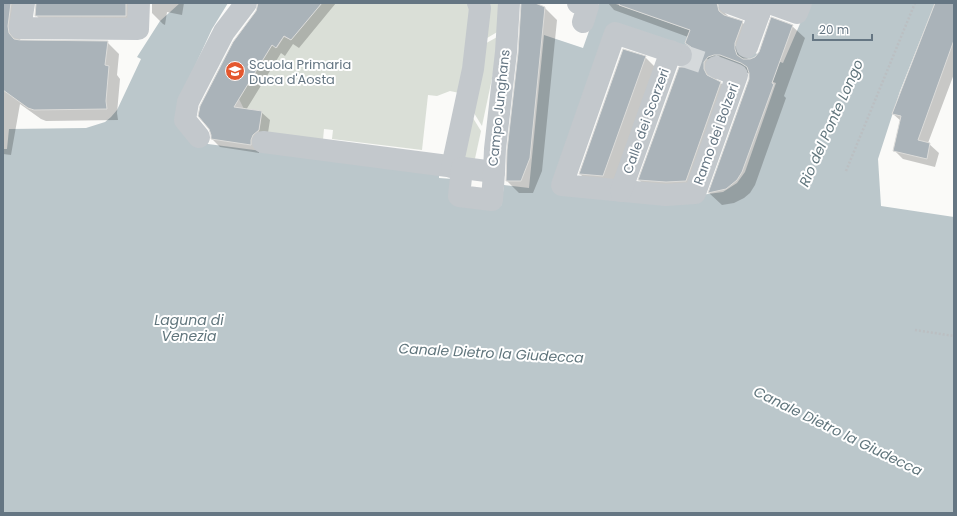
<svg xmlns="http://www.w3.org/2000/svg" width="957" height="516" viewBox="0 0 957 516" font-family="Poppins,sans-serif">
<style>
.green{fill:#dadfd7}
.water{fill:#bbc7cb;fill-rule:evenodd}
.shadow{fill:#0003}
.building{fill:#aab3b9;stroke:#dcdcda}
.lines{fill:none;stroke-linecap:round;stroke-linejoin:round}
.minor-tunnel{stroke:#d5d9db;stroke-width:22;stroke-dasharray:22 11;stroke-linecap:butt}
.path{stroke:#bbbfc2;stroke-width:2.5;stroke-dasharray:2 2;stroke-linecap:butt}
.minor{stroke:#c3c8cc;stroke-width:22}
.labels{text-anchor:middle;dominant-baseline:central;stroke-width:4;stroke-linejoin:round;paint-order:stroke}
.poi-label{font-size:13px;fill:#657683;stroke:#fff;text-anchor:start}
.street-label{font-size:13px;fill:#657683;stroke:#fff}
.water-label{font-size:14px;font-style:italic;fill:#60757c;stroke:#fff}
</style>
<rect width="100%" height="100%" fill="#fafaf8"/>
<g class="green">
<path d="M 322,3 L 474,3 L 464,94 L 450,91 L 437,96 L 428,95 L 422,150 L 332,139 L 333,130 L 324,129 L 323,140 L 259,132 L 262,111 L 244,109 L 239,99 L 272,45 L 277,48 L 284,37 L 291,40 Z"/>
<path d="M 481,3 L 498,3 L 499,31 L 482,41 Z"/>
<path d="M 499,36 L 499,45 L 482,126 L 469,105 L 481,46 Z"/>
<path d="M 468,110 L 481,131 L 474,163 L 458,159 Z"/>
</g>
<path class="water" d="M 180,3 L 228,3 L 212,29 L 181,96 L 199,141 L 208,144 L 439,174 L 439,178 L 454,179 L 452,200 L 501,206 L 504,185 L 529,188 L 544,35 L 583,48 L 599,3 L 613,3 L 783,63 L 809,3 L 935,3 L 900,91 L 878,159 L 881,206 L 954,217 L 954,513 L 3,513 L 3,149 L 7,149 L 9,129 L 86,128 L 105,122 L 111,117 L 117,110 L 141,59 L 137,57 L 160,21 ZM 612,26 L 776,83 L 745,172 L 737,183 L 723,192 L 663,200 L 553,191 Z"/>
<g class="shadow">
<path d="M 3,3 L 12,3 L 23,14 L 20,42 L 107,42 L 119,54 L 117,75 L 120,79 L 117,113 L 118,120 L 46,121 L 41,119 L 20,104 L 11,155 L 3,154 Z"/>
<path d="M 36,3 L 143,3 L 136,27 L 46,26 L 36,15 Z"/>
<path d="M 152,3 L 184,3 L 182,15 L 167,12 L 165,25 L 163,24 L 152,13 Z"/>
<path d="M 260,3 L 336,3 L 299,48 L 293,44 L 285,56 L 281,53 L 246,110 L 261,112 L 270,120 L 267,139 L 259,149 L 259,153 L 220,147 L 212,139 Z"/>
<path d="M 522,3 L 532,3 L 545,8 L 557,20 L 542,171 L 533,193 L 519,193 L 507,181 L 519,53 Z"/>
<path d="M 608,3 L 716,4 L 729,17 L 742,22 L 755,35 L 747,60 L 755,58 L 792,26 L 805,38 L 784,96 L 786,98 L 755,185 L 750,193 L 744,198 L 734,203 L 722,205 L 709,193 L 750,79 L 750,74 L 734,68 L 717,75 L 716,81 L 721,83 L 733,96 L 699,194 L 652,192 L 639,180 L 684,68 L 690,65 L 694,60 L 693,50 L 686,43 L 688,37 L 614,10 Z"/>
<path d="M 936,3 L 954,3 L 954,74 L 928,143 L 939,153 L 935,167 L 903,159 L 894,150 L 901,121 L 893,114 Z"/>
<path d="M 645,57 L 657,69 L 615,188 L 592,186 L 580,174 Z"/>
</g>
<g class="building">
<path d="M 3,3 L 11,3 L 8,26 L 9,33 L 14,39 L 20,40 L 108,41 L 105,65 L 109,66 L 106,101 L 107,109 L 34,110 L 28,108 L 3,90 Z"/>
<path d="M 36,3 L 126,3 L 126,16 L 35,16 Z"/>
<path d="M 258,3 L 322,3 L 291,40 L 284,36 L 276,48 L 272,45 L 234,107 L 262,111 L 259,130 L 253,135 L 251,140 L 251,145 L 211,139 L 211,135 L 209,129 L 198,116 L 200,106 L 233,42 L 256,11 Z"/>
<path d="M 521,3 L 535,3 L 545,7 L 530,158 L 521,181 L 506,181 L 507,150 L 518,53 Z"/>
<path d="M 620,3 L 717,3 L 719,11 L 724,15 L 743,21 L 735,43 L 735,49 L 737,55 L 743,59 L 750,59 L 755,57 L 759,52 L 771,17 L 793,25 L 772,83 L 774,84 L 742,172 L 737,180 L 726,189 L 708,193 L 749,79 L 749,73 L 747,67 L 741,63 L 720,55 L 714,55 L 708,57 L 704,62 L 704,69 L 707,75 L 721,82 L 686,181 L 666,182 L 638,180 L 679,67 L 684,67 L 690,64 L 693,59 L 693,53 L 691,47 L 685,43 L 690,30 L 619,5 Z"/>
<path d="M 935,3 L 954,3 L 954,40 L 918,140 L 930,143 L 927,159 L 893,151 L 901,116 L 892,114 Z"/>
<path d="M 623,49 L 646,56 L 603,176 L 579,174 Z"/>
</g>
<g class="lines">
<path class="minor-tunnel" d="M 681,55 L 716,67"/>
<g class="path">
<path d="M 846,171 L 915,3"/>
<path d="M 915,330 L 954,336"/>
</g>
<g class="minor">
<path d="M 24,3 L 20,28 L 138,29 L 139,3"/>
<path d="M 578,3 L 588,6 L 583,22"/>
<path d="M 729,3 L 759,14 L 763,3"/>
<path d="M 769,3 L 797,13 L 801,3"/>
<path d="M 747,47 L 759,14"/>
<path d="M 681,55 L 615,33 L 562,185 L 666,195 L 695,193 L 737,75 L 716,67"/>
<path d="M 199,137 L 185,120 L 188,102 L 224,32 L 246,3"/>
<path d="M 263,142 L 494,172 L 495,149 L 506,52 L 509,3"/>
<path d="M 452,167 L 473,69 L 480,8 L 478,3"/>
<path d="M 462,168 L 459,196 L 492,200 L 494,172"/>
<path d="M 621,191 L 671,51"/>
</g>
</g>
<defs>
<g id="school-disc" transform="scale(1)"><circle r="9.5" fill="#e4572e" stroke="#fff"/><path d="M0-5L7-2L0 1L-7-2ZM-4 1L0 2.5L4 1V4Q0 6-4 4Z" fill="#fff"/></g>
</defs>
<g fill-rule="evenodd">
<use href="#school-disc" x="235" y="71"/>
</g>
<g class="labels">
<g class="poi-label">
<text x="249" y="64">Scuola Primaria<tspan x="249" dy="15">Duca d'Aosta</tspan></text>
</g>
<g class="street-label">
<text transform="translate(499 108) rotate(-84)">Campo Junghans</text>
<text transform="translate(646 121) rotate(-70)">Calle dei Scorzeri</text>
<text transform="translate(716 134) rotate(-70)">Ramo dei Bolzeri</text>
</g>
<g class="water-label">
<text transform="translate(831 123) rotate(-66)">Rio del Ponte Longo</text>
<text x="189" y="320">Laguna di<tspan x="189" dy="16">Venezia</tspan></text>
<text transform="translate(491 353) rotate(3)">Canale Dietro la Giudecca</text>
<text transform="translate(838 431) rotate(26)">Canale Dietro la Giudecca</text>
</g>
</g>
<rect width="957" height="516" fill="none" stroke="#657683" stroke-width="8"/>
<path d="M813 34v6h59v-6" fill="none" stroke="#657683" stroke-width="2"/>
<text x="819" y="34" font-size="12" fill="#657683" stroke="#ffffff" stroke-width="3" paint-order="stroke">20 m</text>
</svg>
